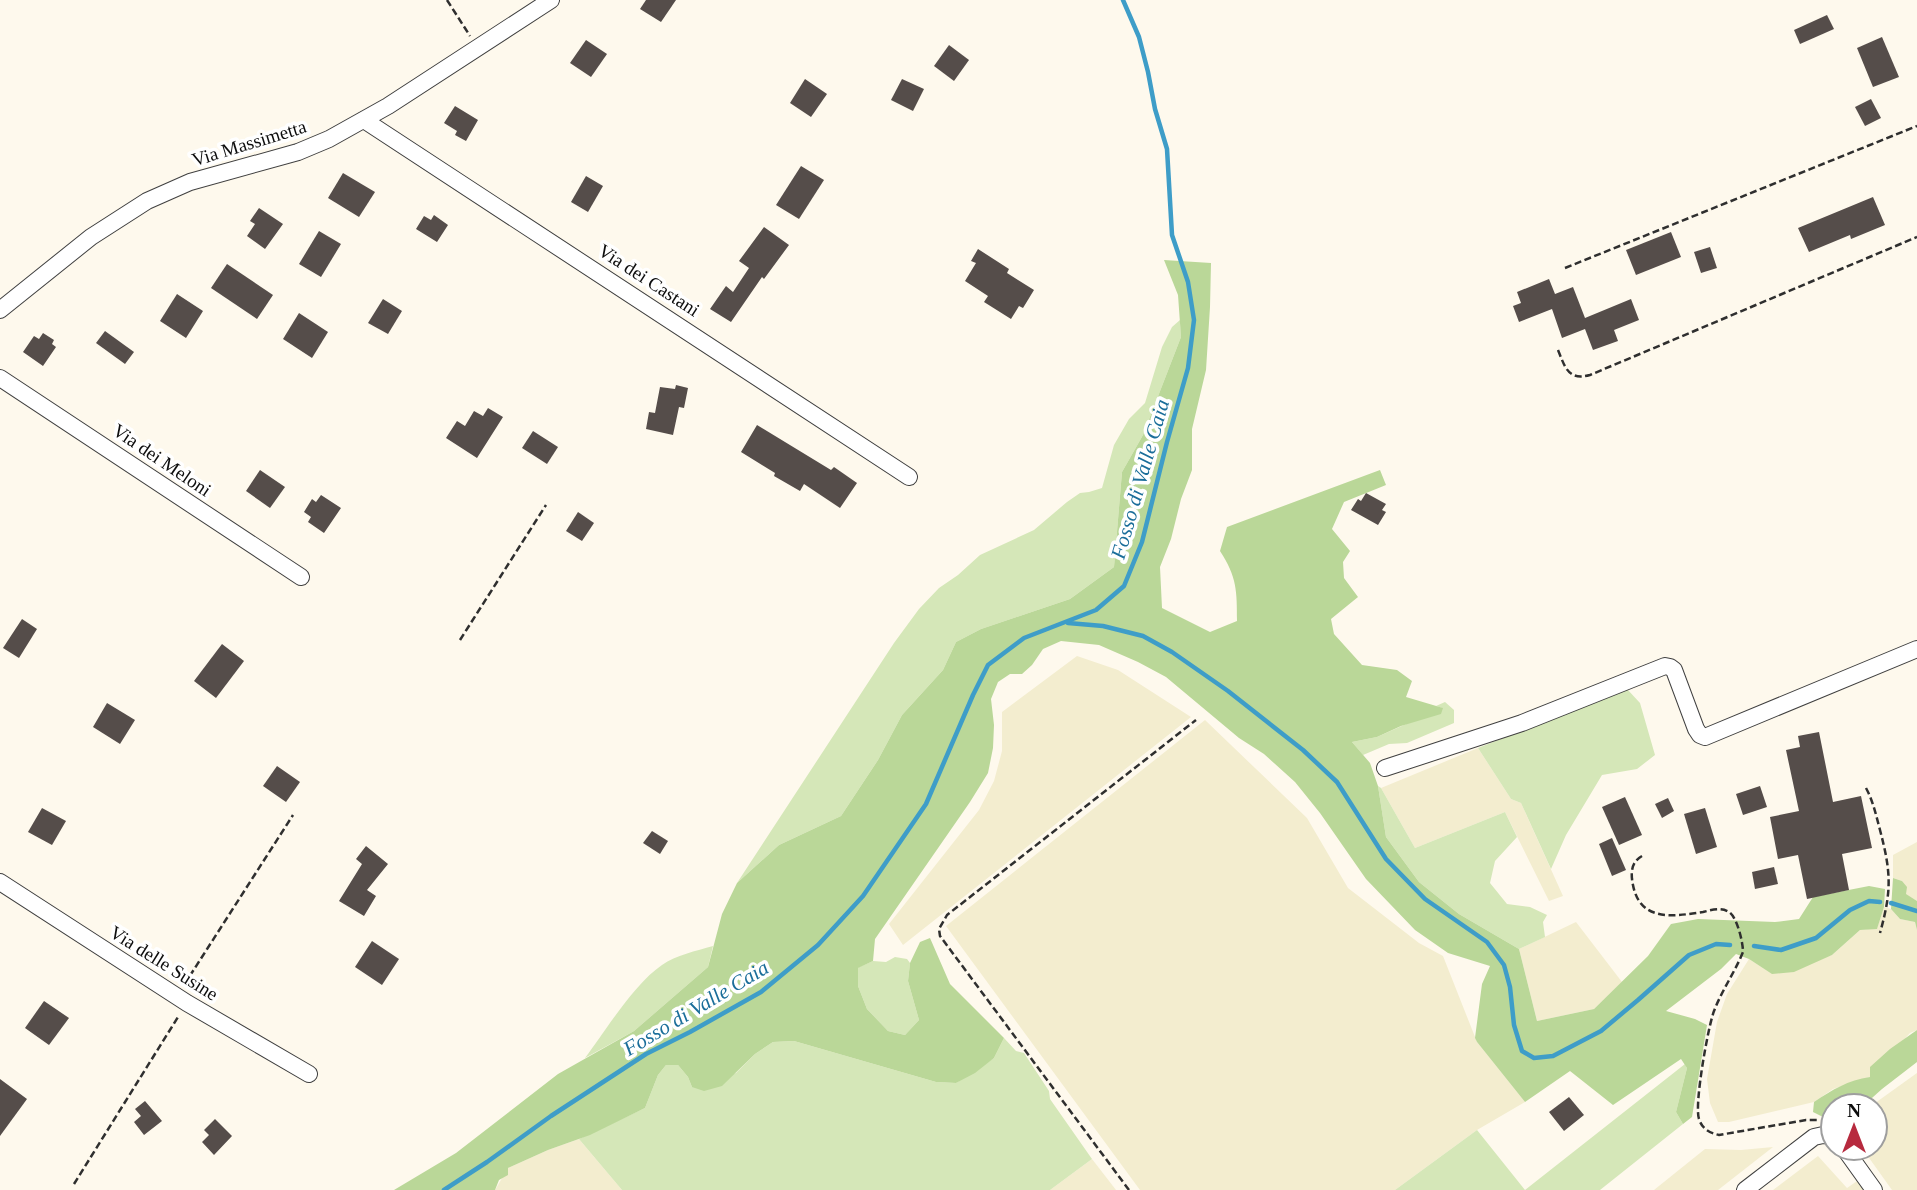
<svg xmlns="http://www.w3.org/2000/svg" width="1917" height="1190" viewBox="0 0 1917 1190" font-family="'Times New Roman',serif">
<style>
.farmland{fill:#f3edcf}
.green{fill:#d5e7b8}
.forest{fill:#bad798}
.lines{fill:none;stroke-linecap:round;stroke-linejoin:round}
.stream{stroke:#3e9dc8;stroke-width:4.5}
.building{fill:#554d4a}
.minor-casing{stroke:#404040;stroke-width:18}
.path{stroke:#2f2f2f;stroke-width:2.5;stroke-dasharray:7 3.5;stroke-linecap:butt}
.minor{stroke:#fff;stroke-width:16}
.labels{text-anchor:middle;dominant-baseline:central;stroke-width:7;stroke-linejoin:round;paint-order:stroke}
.street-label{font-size:19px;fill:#0d0d0d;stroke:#fff}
.water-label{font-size:21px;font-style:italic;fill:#1b6e9a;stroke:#fff}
</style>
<rect width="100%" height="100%" fill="#fef9ed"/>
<g class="farmland">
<path d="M 1077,656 L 1118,670 L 1191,717 L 903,945 L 889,924 L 979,810 L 994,781 L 1002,751 L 1002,712 Z"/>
<path d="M 1205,720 L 1307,818 L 1348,888 L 1419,943 L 1443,956 L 1477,1042 L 1525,1102 L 1477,1130 L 1395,1190 L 1140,1190 L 946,926 Z"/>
<path d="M 1478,748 L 1511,799 L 1521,803 L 1563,896 L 1549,901 L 1505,812 L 1415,848 L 1381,788 Z"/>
<path d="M 1917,842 L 1917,901 L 1905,894 L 1902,881 L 1893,878 L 1893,855 Z"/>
<path d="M 1884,907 L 1891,909 L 1900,919 L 1915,922 L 1917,930 L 1917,1030 L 1910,1033 L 1870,1077 L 1833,1089 L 1814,1102 L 1729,1122 L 1718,1122 L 1710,1103 L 1707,1079 L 1717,1022 L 1727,994 L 1749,959 L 1771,973 L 1832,955 L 1860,930 L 1877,928 Z"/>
<path d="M 1576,922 L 1622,982 L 1594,1009 L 1537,1021 L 1519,949 Z"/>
<path d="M 1917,1073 L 1917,1190 L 1892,1190 L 1862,1148 L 1875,1148 L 1875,1106 L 1871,1106 Z"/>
<path d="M 579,1139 L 622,1190 L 495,1190 L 508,1168 L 548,1150 Z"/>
<path d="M 1773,1147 L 1718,1190 L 1654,1190 L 1705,1149 L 1741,1150 Z"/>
<path d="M 1818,1156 L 1847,1188 L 1860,1179 L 1868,1190 L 1773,1190 Z"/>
<path d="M 1092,1159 L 1116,1190 L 1050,1190 Z"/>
</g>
<g class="green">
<path d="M 1180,320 L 1181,337 L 1143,435 L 1122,472 L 1114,567 L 1070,599 L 981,629 L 956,642 L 943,670 L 902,715 L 878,760 L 841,816 L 779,845 L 737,883 L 894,643 L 919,609 L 939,588 L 958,575 L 980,555 L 1034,530 L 1067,502 L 1080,493 L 1089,492 L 1102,488 L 1114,445 L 1129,419 L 1145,403 L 1162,347 L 1172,327 Z"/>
<path d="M 1627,689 L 1640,703 L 1655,755 L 1637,769 L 1602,775 L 1566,835 L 1551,869 L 1521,803 L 1511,799 L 1478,748 Z"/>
<path d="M 1445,702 L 1454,710 L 1454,723 L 1407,743 L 1389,744 L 1363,755 L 1352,742 L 1377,737 L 1442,708 L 1436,706 Z"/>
<path d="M 1378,786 L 1381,788 L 1415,848 L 1505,812 L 1517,837 L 1495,861 L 1490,883 L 1507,904 L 1530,907 L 1547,915 L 1543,922 L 1545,937 L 1519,949 L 1459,914 L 1419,882 L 1386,837 Z"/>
<path d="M 713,946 L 708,967 L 634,1031 L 585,1058 C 606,1030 634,984 662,965 C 676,955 696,951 713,946 Z"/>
<path d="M 895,957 L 907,959 L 910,963 L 908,981 L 919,1020 L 905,1035 L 888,1031 L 867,1009 L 858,986 L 857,968 L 873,961 L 886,962 Z"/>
<path d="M 1004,1038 L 1016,1051 L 1024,1053 L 1049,1091 L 1050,1099 L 1092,1159 L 1050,1190 L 622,1190 L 579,1139 L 645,1108 L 658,1075 L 666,1065 L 678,1065 L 688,1077 L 692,1087 L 736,1073 L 755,1054 L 773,1042 L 794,1041 L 936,1082 L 956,1083 L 994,1058 Z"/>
<path d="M 1685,1064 L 1687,1068 L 1676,1112 L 1683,1124 L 1600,1190 L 1395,1190 L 1477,1130 L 1525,1190 Z"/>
</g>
<g class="forest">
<path d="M 1164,260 L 1211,263 L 1210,307 L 1206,370 L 1192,429 L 1192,470 L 1181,499 L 1171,539 L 1160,567 L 1162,608 L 1210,632 L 1237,621 C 1237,591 1237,577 1220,551 L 1227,527 L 1380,470 L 1386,485 L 1344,502 L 1332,529 L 1350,551 L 1343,562 L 1344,578 L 1358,597 L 1331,619 L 1334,634 L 1362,665 L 1397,670 L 1412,681 L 1406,697 L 1443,708 L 1441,714 L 1401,726 L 1377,737 L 1352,742 L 1370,763 L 1378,786 L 1386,837 L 1419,882 L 1459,914 L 1519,949 L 1537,1021 L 1594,1009 L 1648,956 L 1671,924 L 1698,919 L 1775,922 L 1799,919 L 1813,897 L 1869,886 L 1885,889 L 1884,907 L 1877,929 L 1860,930 L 1832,955 L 1794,972 L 1772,974 L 1749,959 L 1736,954 L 1721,969 L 1666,1011 L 1695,1019 L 1707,1025 L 1692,1117 L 1683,1124 L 1676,1112 L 1687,1068 L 1681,1059 L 1613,1105 L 1570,1071 L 1525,1102 L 1477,1042 L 1475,1038 L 1482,984 L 1490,966 L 1448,953 L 1415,930 L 1366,879 L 1320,813 L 1295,782 L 1264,754 L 1239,738 L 1166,677 L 1138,662 L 1099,645 L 1061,641 L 1043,649 L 1032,665 L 1022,674 L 1010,674 L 998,682 L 991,699 L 994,725 L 993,748 L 988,773 L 970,802 L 875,939 L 873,961 L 858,968 L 858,986 L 867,1009 L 888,1031 L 905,1035 L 919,1020 L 908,981 L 910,963 L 920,942 L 930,938 L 950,984 L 1004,1038 L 994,1058 L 975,1073 L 956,1083 L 936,1082 L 794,1041 L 773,1042 L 755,1054 L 722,1086 L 704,1091 L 692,1087 L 688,1077 L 678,1065 L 666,1065 L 658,1075 L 645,1108 L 590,1135 L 548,1150 L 508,1168 L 508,1175 L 499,1180 L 495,1190 L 394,1190 L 456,1153 L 558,1074 L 634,1031 L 708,967 L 722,914 L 737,883 L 779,845 L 841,816 L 878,760 L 902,715 L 943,670 L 956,642 L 981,629 L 1070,599 L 1114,567 L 1122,472 L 1143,435 L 1181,337 L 1178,295 Z"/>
<path d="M 1893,878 L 1902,881 L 1907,887 L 1906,894 L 1917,901 L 1917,930 L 1915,922 L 1900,919 L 1891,909 Z"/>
<path d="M 1917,1030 L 1917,1062 L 1882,1089 L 1863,1106 L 1833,1106 L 1833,1122 L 1813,1112 L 1814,1102 C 1832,1090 1848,1080 1870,1077 L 1870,1067 L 1890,1049 Z"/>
</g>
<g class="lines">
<g class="stream">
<path d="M 1068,623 L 1103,626 L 1143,636 L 1172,652 L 1228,691 L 1303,750 L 1337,782 L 1386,859 L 1425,899 L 1487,942 L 1504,965 L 1510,987 L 1514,1025 L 1522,1051 L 1534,1058 L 1553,1056 L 1601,1031 L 1638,1000 L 1689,955 L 1716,944 L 1730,945"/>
<path d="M 1891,903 L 1917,911"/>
<path d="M 1754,946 L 1781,950 L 1816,938 L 1850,910 L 1869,901 L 1880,902"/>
<path d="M 444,1190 L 487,1162 L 551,1116 L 646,1054 L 690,1032 L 761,992 L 818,945 L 863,896 L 926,804 L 973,695 L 988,665 L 1024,638 L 1096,610 L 1124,586 L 1142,542 L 1167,442 L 1188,368 L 1194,320 L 1188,282 L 1172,235 L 1167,149 L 1155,109 L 1148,72 L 1139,37 L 1123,0"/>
</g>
</g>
<g class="building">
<path d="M 646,0 L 676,0 L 661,22 L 640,9 Z"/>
<path d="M 1827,15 L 1834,29 L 1800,44 L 1794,30 Z"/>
<path d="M 1882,37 L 1899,77 L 1873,87 L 1857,48 Z"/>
<path d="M 586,40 L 607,54 L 591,77 L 570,63 Z"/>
<path d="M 949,45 L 969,60 L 954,81 L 934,66 Z"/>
<path d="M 805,79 L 827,94 L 811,117 L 790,103 Z"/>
<path d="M 902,79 L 924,89 L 913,111 L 891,100 Z"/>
<path d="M 1871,99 L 1881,118 L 1865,126 L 1855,107 Z"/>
<path d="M 455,106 L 478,120 L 466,141 L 455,135 L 457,131 L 444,123 Z"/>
<path d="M 801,166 L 824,180 L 799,219 L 776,205 Z"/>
<path d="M 343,173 L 375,192 L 359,217 L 328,198 Z"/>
<path d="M 586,176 L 603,186 L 588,212 L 571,202 Z"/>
<path d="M 1873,197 L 1885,225 L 1851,239 L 1850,235 L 1809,252 L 1798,228 Z"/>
<path d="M 259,208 L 283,224 L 265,249 L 247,236 L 255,224 L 250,221 Z"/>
<path d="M 434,215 L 448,225 L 437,242 L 416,229 L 424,216 L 431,220 Z"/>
<path d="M 764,227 L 789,245 L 764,279 L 762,277 L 731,322 L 710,309 L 726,286 L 733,292 L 749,268 L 739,261 Z"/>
<path d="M 319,231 L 341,244 L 321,277 L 299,264 Z"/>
<path d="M 1671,232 L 1681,257 L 1636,275 L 1626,250 Z"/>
<path d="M 1710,247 L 1717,268 L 1701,273 L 1694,252 Z"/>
<path d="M 978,249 L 1009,269 L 1007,273 L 1034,290 L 1023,308 L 1019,306 L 1011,319 L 984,302 L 988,296 L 965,281 L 976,263 L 971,261 Z"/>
<path d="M 227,264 L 273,295 L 257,319 L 211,288 Z"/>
<path d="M 1549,279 L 1555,294 L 1573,287 L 1585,318 L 1631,299 L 1639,320 L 1614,330 L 1618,341 L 1593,350 L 1585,329 L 1562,338 L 1552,309 L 1519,322 L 1513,306 L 1521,303 L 1517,292 Z"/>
<path d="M 177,294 L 203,311 L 186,338 L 160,321 Z"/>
<path d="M 383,299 L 402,311 L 388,334 L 368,323 Z"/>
<path d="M 299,313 L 328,332 L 312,358 L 283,339 Z"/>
<path d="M 105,331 L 134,352 L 125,364 L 96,343 Z"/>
<path d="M 43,333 L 54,340 L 52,344 L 56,347 L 43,366 L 23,352 L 34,336 L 39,339 Z"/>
<path d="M 676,385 L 688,388 L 684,408 L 679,407 L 673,435 L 646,429 L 649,412 L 655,413 L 660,387 L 675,389 Z"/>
<path d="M 488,408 L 503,417 L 477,458 L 446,438 L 457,421 L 465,426 L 474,411 L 483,416 Z"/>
<path d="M 757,425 L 831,470 L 834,467 L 857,483 L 840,508 L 804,484 L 800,491 L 774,476 L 775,473 L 741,452 Z"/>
<path d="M 533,431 L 558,447 L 547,464 L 522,448 Z"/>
<path d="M 260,470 L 285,487 L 270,508 L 246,491 Z"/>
<path d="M 1366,493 L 1386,504 L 1382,510 L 1386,512 L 1378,525 L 1351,510 L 1358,499 L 1361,501 Z"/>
<path d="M 321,495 L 341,508 L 324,533 L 308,522 L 311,517 L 304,512 L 312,499 L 316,502 Z"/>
<path d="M 578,512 L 594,523 L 582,541 L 566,531 Z"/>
<path d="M 22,619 L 37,629 L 19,658 L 3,648 Z"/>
<path d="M 222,644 L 244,661 L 216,698 L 194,681 Z"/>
<path d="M 107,703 L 135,720 L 120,744 L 93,727 Z"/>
<path d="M 1819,732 L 1833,802 L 1861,796 L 1872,848 L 1842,854 L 1849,890 L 1807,899 L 1798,855 L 1778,859 L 1770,817 L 1799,811 L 1786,750 L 1800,747 L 1798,736 Z"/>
<path d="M 277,766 L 300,782 L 286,802 L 263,786 Z"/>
<path d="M 1760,786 L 1767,807 L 1743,815 L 1736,794 Z"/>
<path d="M 1625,797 L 1642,835 L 1619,845 L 1602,807 Z"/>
<path d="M 1668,798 L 1674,811 L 1662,818 L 1655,804 Z"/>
<path d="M 42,808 L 66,821 L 52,845 L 28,832 Z"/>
<path d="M 1705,808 L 1717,847 L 1696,854 L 1684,814 Z"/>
<path d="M 652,831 L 668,841 L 660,854 L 643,843 Z"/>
<path d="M 1612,838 L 1626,870 L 1612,876 L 1599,844 Z"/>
<path d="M 366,846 L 388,864 L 367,890 L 376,896 L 364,916 L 339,901 L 362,864 L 356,859 Z"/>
<path d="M 1774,867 L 1778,884 L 1755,889 L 1752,872 Z"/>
<path d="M 372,941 L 399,959 L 382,985 L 355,967 Z"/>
<path d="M 44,1001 L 69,1018 L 49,1045 L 25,1028 Z"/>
<path d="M 0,1079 L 27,1099 L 0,1136 Z"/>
<path d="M 1569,1097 L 1584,1115 L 1564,1131 L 1549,1112 Z"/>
<path d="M 145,1101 L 162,1121 L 144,1135 L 134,1122 L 141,1116 L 135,1109 Z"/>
<path d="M 215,1119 L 232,1136 L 214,1155 L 202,1142 L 209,1135 L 204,1130 Z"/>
</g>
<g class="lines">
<g class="minor-casing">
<g id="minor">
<path d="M 364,120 L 909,477"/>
<path d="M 0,310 L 91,237 L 147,201 L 190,182 L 298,152 L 329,139 L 388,106 L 551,0"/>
<path d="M 0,378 L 301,577"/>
<path d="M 1385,768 L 1522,723 L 1665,666 L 1670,667 L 1674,670 L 1696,729 L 1700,735 L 1705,737 L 1917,649"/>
<path d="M 0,882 L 187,1003 L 309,1074"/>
<path d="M 1844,1148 L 1874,1190"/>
<path d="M 1745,1190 L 1814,1137 L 1823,1135 L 1833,1136"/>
</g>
</g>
<g class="path">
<path d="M 447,0 L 470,36"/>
<path d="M 1565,268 L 1917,126"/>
<path d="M 1558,350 C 1565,367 1568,381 1590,375 L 1917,237"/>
<path d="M 460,640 L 546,505"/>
<path d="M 1866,788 C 1873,801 1876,815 1880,830 C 1891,872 1892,890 1880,933"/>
<path d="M 1642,856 C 1633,861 1631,869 1632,879 C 1637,922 1670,917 1703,912 C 1711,910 1721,907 1729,912 C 1737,917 1743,942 1743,952 C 1735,972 1722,990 1714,1011 C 1708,1027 1694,1105 1699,1119 C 1702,1129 1710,1133 1719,1135 L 1806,1120 L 1819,1120"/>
<path d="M 184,985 L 293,815"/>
<path d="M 74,1184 L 178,1017"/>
<path d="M 1129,1190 L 940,936 L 939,929 L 947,915 L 1196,720"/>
</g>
<use href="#minor" class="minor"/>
</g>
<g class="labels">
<g class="street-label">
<text transform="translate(249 143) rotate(-17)">Via Massimetta</text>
<text transform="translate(649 280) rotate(33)">Via dei Castani</text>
<text transform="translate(162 460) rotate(34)">Via dei Meloni</text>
<text transform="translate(164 963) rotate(32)">Via delle Susine</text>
</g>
<g class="water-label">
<text transform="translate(1140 479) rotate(-74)">Fosso di Valle Caia</text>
<text transform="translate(696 1008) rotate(-31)">Fosso di Valle Caia</text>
</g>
</g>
<g transform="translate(1854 1127)"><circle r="33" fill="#ffffff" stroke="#9e9e9e" stroke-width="2"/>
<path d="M0-5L12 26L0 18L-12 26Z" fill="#b72a3e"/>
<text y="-10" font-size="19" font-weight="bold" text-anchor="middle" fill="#0d0d0d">N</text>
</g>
</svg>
